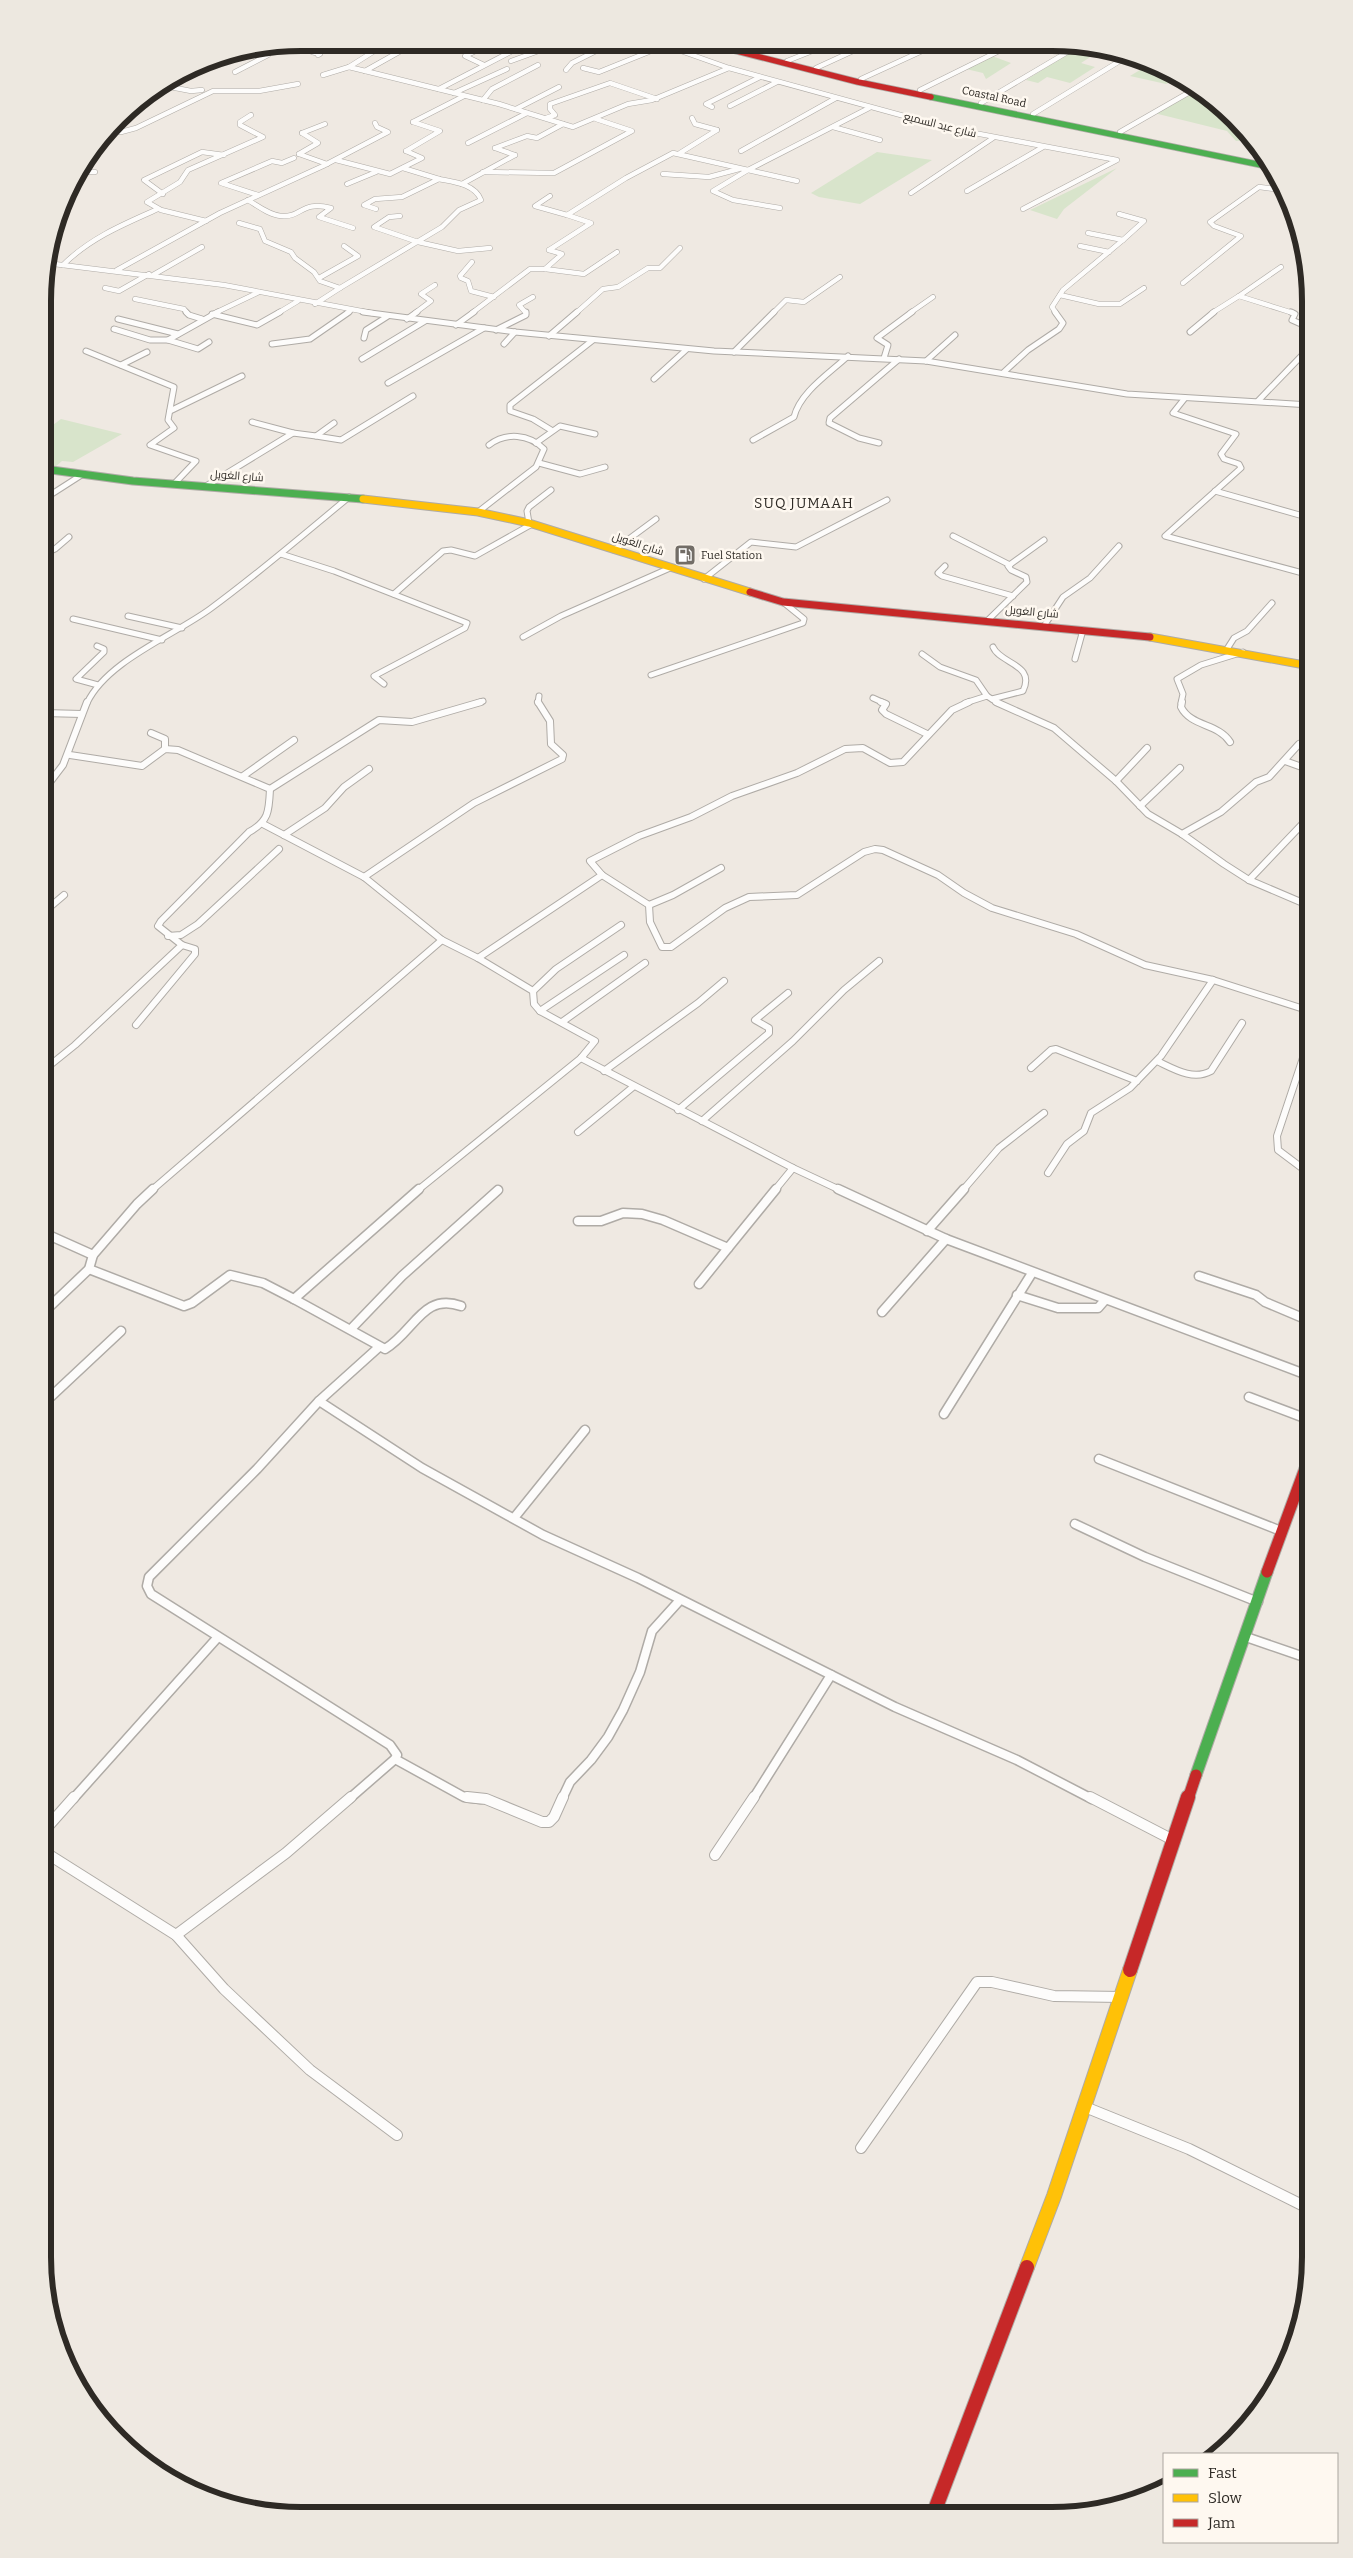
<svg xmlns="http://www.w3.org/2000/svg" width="1353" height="2558" viewBox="0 0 1353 2558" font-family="Bitter,Cairo,serif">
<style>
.green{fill:#d8e4cb}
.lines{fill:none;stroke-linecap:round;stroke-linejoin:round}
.street-far4-casing{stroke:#afaba6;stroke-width:5.5}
.street-far3-casing{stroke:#afaba6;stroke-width:7}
.street-far2-casing{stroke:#afaba6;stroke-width:8}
.street-far1-casing{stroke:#afaba6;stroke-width:11}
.street-casing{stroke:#afaba6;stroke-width:12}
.fast-far2-casing{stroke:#afaba6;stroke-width:7}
.fast-far1-casing{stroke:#afaba6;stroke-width:9}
.fast-casing{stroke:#afaba6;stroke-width:13}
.slow-far1-casing{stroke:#afaba6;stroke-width:9}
.slow-casing{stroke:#afaba6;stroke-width:16}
.jam-far3-casing{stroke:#afaba6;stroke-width:7}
.jam-far2-casing{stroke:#afaba6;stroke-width:9}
.jam-far1-casing{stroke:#afaba6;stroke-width:13}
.jam-casing{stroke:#afaba6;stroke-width:16}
.street-far4{stroke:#fdfcfb;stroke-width:4.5}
.street-far3{stroke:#fdfcfb;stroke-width:5}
.street-far2{stroke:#fdfcfb;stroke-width:6}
.street-far1{stroke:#fdfcfb;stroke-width:8}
.street{stroke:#fdfcfb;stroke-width:10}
.fast-far2{stroke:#4caf50;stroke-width:5.5}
.fast-far1{stroke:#4caf50;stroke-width:7}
.fast{stroke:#4caf50;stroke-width:11}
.slow-far1{stroke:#ffc107;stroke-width:7}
.slow{stroke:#ffc107;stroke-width:14}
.jam-far3{stroke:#c62828;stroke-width:5.5}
.jam-far2{stroke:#c62828;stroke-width:7}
.jam-far1{stroke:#c62828;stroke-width:11}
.jam{stroke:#c62828;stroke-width:14}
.labels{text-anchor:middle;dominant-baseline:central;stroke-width:5;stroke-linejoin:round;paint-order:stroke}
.far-street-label{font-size:11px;fill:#2e2a25;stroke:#fef8f0}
.far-poi-label{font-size:11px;fill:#2e2a25;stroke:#fef8f0;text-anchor:start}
.far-quarter-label{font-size:14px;letter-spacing:1px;fill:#2e2a25;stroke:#fef8f0}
.rim{fill:none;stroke:#2e2a25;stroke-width:6}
</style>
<rect width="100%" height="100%" fill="#efe9e2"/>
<g class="green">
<path d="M 1076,49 L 1095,54 L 1081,63 L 1095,67 L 1070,83 L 1047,77 L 1038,83 L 1026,80 Z"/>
<path d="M 992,56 L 1011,63 L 986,79 L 983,73 L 966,69 Z"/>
<path d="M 1150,64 L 1166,69 L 1179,78 L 1166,84 L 1130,76 Z"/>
<path d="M 1197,90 L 1222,107 L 1252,140 L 1236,141 L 1227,131 L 1154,113 Z"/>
<path d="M 877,152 L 932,160 L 860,204 L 819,197 L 811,193 Z"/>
<path d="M 1117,168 L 1064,209 L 1057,219 L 1030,210 Z"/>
<path d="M 61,419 L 122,434 L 73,462 L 62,461 L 55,467 L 44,466 L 45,431 Z"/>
</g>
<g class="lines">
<g class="street-far4-casing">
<g id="street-far4">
<path d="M 387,43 L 349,67 L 499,104 L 573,127 L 628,104 L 652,100 L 729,68"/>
<path d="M 664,45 L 729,68 L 948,128 L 1117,160 L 1023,209"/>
<path d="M 318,55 L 320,54 L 312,52 L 328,43"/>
<path d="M 511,61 L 558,44"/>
<path d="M 787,61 L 825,46"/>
<path d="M 484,65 L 465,56 L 490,44"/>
<path d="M 583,68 L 599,72 L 666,45"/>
<path d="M 816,68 L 864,46"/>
<path d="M 566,70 L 572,63 L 610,44"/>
<path d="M 365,71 L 415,43"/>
<path d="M 235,72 L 268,55 L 260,51"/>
<path d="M 323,75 L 349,67"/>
<path d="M 861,79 L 933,46"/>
<path d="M 165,86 L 191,91 L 202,90"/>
<path d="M 439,89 L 522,46"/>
<path d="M 920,90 L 1007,47"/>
<path d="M 454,93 L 507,69"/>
<path d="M 483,100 L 492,89 L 538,65"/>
<path d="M 981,103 L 1076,47"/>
<path d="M 730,106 L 777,82"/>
<path d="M 712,107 L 706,104 L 760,77"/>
<path d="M 516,109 L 559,87"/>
<path d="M 1033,114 L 1128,56"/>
<path d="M 546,118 L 555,115 L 550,109 L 550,104 L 610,83 L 657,99"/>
<path d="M 692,118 L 695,124 L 717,130"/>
<path d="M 413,122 L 464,96"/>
<path d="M 833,127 L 880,140"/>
<path d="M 112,131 L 121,132 L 136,128 L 213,91 L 259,91 L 298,84"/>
<path d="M 1120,132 L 1195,89"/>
<path d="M 302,133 L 325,124"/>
<path d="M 468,143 L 527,113"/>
<path d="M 495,148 L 527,136 L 537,138 L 563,124"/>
<path d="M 495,148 L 515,155"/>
<path d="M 406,151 L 440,131 L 413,122"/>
<path d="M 741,151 L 836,98"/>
<path d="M 680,153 L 717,130"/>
<path d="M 299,154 L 318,143 L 302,133"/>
<path d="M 299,154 L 327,164"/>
<path d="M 336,160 L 390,174 L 422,158 L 406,151"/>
<path d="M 81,172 L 95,172"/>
<path d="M 483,172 L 554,173 L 632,131 L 596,119"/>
<path d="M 663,174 L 709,177 L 739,169"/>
<path d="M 347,184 L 376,172"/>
<path d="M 462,184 L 515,155"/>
<path d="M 967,191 L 1043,147"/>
<path d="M 911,193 L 993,138"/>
<path d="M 163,194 L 144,180 L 202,152 L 224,155"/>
<path d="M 258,195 L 221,183 L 272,161 L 282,163 L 294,158"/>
<path d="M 550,196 L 535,206 L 567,215"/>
<path d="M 248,200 C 258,206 269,215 281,216 C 302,218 301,200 331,208 L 319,217 L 353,228"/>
<path d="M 780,208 L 733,200 L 713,191 L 748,170 L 797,181"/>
<path d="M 376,209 L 364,205 L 375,199 L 402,197 L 439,179 L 403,168"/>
<path d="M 1119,214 L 1144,221 L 1123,240"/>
<path d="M 400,216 L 389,217 L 374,227 L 418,242 L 458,251 L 490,248"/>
<path d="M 206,221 L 161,210 L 147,202 L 180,182 L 188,170 L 263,137 L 240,125 L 240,122 L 251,115"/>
<path d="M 239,223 L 260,229 L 265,241 L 291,252 L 295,258 L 314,272 L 320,281 L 340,288 L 315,304"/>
<path d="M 1080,246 L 1109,252"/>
<path d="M 549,250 L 591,223 L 567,215 L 626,178 L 673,153 L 748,170 L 869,108"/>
<path d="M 472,262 L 460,276 L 461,278 L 468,281 L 471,291 L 494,297"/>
<path d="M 46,263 L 224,285 L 372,313"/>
<path d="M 63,265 C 90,238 124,224 158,209"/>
<path d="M 1281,267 L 1239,296 L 1293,313"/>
<path d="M 545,269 L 584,274 L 617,252"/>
<path d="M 117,270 L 220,213 L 323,166 L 388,132 L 377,127 L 375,123"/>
<path d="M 153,275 L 202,247"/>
<path d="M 319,278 L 358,256 L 344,246"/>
<path d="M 1183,283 L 1241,236 L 1214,226 L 1210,222 L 1259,187 L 1283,190"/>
<path d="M 45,286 L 53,264"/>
<path d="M 105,288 L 119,291 L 149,274"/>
<path d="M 340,288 L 442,227 L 459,210 L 481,200 C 475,184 454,182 439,179"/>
<path d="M 1060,295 L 1099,304 L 1120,304 L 1144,288"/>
<path d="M 135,299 L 184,309 L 187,313"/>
<path d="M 215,313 L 259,292"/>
<path d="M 278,313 L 298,301"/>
<path d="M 347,313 L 351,310"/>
<path d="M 415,313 L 431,301 L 421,294 L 435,285"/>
<path d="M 472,313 L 530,269 L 545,269 L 562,254 L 549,250"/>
<path d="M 526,313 L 519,305 L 533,297"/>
<path d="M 576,313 L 603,289 L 618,287 L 648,268 L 660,268 L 680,248"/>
<path d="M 773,313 L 786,300 L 804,302 L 840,277"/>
<path d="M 910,313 L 933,297"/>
<path d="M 1056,313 L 1052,307 L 1063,290 L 1123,240 L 1088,233"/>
<path d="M 1212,313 L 1239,296"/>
</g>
</g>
<g class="street-far3-casing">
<g id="street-far3">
<path d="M 186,312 L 189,315 L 202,319"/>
<path d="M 363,312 L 515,332 L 714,351 L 926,361 L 1127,394 L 1310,405"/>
<path d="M 1291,312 L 1295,314 L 1292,320 L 1310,328"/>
<path d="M 212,314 L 257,325 L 280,312"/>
<path d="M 118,319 L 178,334"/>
<path d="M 407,319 L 417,312"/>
<path d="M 456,325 L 474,312"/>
<path d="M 114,329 L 150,340 L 168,340"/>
<path d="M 496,330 L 526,315 L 526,312"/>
<path d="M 1190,332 L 1214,312"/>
<path d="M 549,336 L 577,312"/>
<path d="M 364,338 L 366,330 L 388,316"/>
<path d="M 209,342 L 198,349 L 168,340 L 218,312"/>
<path d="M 272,344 L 310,339 L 349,312"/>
<path d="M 504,344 L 515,332"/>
<path d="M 86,351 L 174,387 L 168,420 L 174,428 L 150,445 L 196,461 L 174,484"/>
<path d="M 734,352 L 774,312"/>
<path d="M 884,358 L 888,345 L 877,338 L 912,312"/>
<path d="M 362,359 L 425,321"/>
<path d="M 926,361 L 955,335"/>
<path d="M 121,365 L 147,352"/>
<path d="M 1004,372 L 1028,350 L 1059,329 L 1063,323 L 1055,312"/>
<path d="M 654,379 L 687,349"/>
<path d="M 388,383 L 484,328"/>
<path d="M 1185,398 L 1173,413 L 1236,434 L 1221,454 L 1224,459 L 1239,464 L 1241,468 L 1165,536 L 1310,575"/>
<path d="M 1258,401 L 1310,347"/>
<path d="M 170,411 L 242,376"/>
<path d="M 252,422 L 293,433"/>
<path d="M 551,430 L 533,419 L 510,411 L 510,405 L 593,340"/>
<path d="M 316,436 L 341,440 L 413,396"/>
<path d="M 753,440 L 794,417 C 800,392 830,373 848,356"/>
<path d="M 536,443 L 560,426 L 595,434"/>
<path d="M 879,443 L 859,438 L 829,423 L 830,418 L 899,359"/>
<path d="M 539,463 L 580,474 L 605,467"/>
<path d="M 206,486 L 293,433 L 316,436 L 334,423"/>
<path d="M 1215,491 L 1310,518"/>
<path d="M 44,499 L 83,474"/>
<path d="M 478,512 L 536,467 L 544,449 C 529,434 506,432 489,445"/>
<path d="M 529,523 L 527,511 L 529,507 L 551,490"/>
<path d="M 953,536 L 1010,565"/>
<path d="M 614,550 L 656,519"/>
<path d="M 44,554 L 55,549 L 69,537"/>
<path d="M 281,554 L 334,571 L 467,623 L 465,628 L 374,676 L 384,684"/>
<path d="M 945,566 L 938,573 L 942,576 L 1013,596"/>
<path d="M 704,579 L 751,542 L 796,547 L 887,500"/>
<path d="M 394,594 L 443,551 L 451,550 L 475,556 L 532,524"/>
<path d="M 128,616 L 182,628"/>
<path d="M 73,619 L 162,640"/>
<path d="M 987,621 L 1027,582 L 1026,577 L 1011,570 L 1008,566 L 1044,540"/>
<path d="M 1044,626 L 1063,597 L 1090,578 L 1119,546"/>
<path d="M 523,637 L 561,616 L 670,568"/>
<path d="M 97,646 L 104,649 L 104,652 L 76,679 L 98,685"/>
<path d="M 1227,649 L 1234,638 L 1247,631 L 1272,603"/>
<path d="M 922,654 L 940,667 L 976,680 L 987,696"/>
<path d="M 1075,659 L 1083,630"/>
<path d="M 651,675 L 803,623 L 804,619 L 783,602"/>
<path d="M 873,698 L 884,703"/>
<path d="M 992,699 L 1023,691 C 1036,664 1000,664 993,647"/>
<path d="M 87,703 C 107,661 173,636 210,609 C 258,574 303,535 349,497"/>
<path d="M 477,703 L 483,701"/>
<path d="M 538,703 L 539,696"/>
<path d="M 965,703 L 987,696 L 998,703"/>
<path d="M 1181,703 L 1183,694 L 1177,679 L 1201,665 L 1243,652"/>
</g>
</g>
<g class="street-far2-casing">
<g id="street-far2">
<path d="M 881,702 L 886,704 L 882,710 L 886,714 L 927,734"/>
<path d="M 969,702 L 952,710 L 903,762 L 890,763 L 863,748 L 845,749 L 797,773 L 732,796 L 691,817 L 639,836 L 590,861 L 602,875 L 649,905 L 650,922 L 662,947 L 671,947 L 725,908 L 749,897 L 797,895 L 864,852 L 875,849 L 883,850 L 938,875 L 964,893 L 992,908 L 1076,934 L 1145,965 L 1213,980 L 1310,1011"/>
<path d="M 996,702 L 1054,728 L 1116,781 L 1148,814 L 1182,834 L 1224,864 L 1249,880 L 1310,906"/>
<path d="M 1182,702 L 1181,707 C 1191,727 1218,723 1230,742"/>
<path d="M 44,713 L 82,714"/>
<path d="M 151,733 L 165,739 L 165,749"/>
<path d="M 1285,761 L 1310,770"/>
<path d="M 243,776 L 294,740"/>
<path d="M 1116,781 L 1147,748"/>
<path d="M 270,789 L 379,720 L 412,722 L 481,702"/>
<path d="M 44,790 L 63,765 L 87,702"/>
<path d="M 1140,806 L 1180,768"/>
<path d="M 263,824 L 364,877 L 442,940 L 478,958 L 533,991 L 534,1004 L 540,1011 L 595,1041 L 581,1058 L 418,1190"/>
<path d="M 1182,834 L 1221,812 L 1256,782 L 1269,777 L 1299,744"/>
<path d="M 284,835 L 325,808 L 344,787 L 369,769"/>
<path d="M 364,877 L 474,803 L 562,759 L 563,755 L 551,744 L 550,721 L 538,702"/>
<path d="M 1249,880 L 1310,816"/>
<path d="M 649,905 L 673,895 L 721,868"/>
<path d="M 44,912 L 64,895"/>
<path d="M 168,936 L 181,935 L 198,924 L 279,849"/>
<path d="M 478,958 L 602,875"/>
<path d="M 533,991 L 556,969 L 621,925"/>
<path d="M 540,1011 L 624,955"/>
<path d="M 562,1022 L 645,963"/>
<path d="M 136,1025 L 195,954 L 195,949 L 182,945"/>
<path d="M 1310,1037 L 1277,1136 L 1278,1150 L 1310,1174"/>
<path d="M 581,1058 L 793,1168 L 840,1190"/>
<path d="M 1157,1061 C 1174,1069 1193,1081 1211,1071 L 1242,1023"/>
<path d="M 1031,1068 L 1051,1050 L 1056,1049 L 1137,1081"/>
<path d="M 44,1070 L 75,1045 L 182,945 L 158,926 L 161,921 L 249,832 C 269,821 269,811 270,789 L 178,750 L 165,749 L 142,766 L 70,755"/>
<path d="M 604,1071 L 698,1003 L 724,981"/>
<path d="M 678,1110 L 769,1033 L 769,1028 L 755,1020 L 788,993"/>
<path d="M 702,1121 L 793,1041 L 844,990 L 879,961"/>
<path d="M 578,1132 L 633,1087"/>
<path d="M 1048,1173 L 1067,1144 L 1084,1131 L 1091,1113 L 1130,1088 L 1161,1056 L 1213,980"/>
<path d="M 152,1190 L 442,940"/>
<path d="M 775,1190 L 793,1168"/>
<path d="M 963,1190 L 999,1148 L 1044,1113"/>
</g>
</g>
<g class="street-far1-casing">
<g id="street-far1">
<path d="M 419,1189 L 294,1299 L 385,1349 C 414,1332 423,1292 461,1306"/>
<path d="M 838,1189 L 946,1239 L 1310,1376"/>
<path d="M 578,1221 L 601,1221 L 623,1213 L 642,1214 L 663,1220 L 728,1248 L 776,1189"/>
<path d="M 927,1231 L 964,1189"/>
<path d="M 44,1233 L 93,1255"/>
<path d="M 89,1269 L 184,1306 L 192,1303 L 230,1275 L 263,1283 L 294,1299"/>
<path d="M 1199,1276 L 1256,1295 L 1265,1302 L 1310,1321"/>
<path d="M 699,1284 L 728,1248"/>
<path d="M 1017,1295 L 1058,1308 L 1098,1308 L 1105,1300"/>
<path d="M 44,1312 L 89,1269 L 93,1255 L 137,1204 L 153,1189"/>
<path d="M 882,1312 L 946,1239"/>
<path d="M 351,1329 L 402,1276 L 498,1190"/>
<path d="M 379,1347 L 319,1401 L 422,1468 L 543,1535 L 638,1578 L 895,1707 L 1017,1760 L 1092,1799"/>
<path d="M 1249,1397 L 1310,1420"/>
<path d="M 319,1401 L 257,1469 L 149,1577 L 147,1586 L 151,1594 L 390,1745 L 397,1755 L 395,1759 L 349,1799"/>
<path d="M 43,1404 L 121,1331"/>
<path d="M 944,1414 L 1032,1273"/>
<path d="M 1099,1459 L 1281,1531"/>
<path d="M 514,1518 L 585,1430"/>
<path d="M 1075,1524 L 1145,1557 L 1258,1602"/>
<path d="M 1246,1637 L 1310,1659"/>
<path d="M 395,1759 L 464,1797 L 481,1799"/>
<path d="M 73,1799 L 218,1637"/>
<path d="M 562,1799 L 570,1782 L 591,1760 L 608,1737 L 623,1710 L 640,1672 L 652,1631 L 680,1600"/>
<path d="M 753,1799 L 831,1675"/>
</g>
</g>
<g class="street-casing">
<g id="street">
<path d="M 467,1797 L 486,1799 L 542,1822 L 549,1822 L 554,1817 L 563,1797"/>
<path d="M 1090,1797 L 1175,1841"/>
<path d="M 43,1832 L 74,1797"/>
<path d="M 43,1851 L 176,1935 L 224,1989 L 310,2070 L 397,2135"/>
<path d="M 715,1855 L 754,1797"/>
<path d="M 176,1935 L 286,1853 L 351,1797"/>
<path d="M 1085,2107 L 1189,2149 L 1310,2209"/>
<path d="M 861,2148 L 977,1982 L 992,1982 L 1054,1996 L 1122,1997"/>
</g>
</g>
<g class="fast-far2-casing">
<path id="fast-far2" d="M 931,97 L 1271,167"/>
</g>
<g class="fast-far1-casing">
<path id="fast-far1" d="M 44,469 L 133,481 L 363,499"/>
</g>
<g class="fast-casing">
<path id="fast" d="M 1196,1775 L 1267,1572"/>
</g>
<g class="slow-far1-casing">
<g id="slow-far1">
<path d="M 363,499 L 478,512 L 529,523 L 750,592"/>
<path d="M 1150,637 L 1310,666"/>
</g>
</g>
<g class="slow-casing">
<path id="slow" d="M 1027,2267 L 1054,2196 L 1130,1970"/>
</g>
<g class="jam-far3-casing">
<path id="jam-far3" d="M 713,45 L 858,82 L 931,97"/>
</g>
<g class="jam-far2-casing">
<path id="jam-far2" d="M 750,592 L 783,602 L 1150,637"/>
</g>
<g class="jam-far1-casing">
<g id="jam-far1">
<path d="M 1267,1572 L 1310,1455"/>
<path d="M 1188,1799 L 1196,1775"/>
</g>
</g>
<g class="jam-casing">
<g id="jam">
<path d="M 1130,1970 L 1188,1797"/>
<path d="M 933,2515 L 1027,2267"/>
</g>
</g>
<use href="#street-far4" class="street-far4"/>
<use href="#street-far3" class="street-far3"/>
<use href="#street-far2" class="street-far2"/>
<use href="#street-far1" class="street-far1"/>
<use href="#street" class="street"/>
<use href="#fast-far2" class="fast-far2"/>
<use href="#fast-far1" class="fast-far1"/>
<use href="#fast" class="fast"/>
<use href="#slow-far1" class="slow-far1"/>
<use href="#slow" class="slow"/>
<use href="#jam-far3" class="jam-far3"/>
<use href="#jam-far2" class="jam-far2"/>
<use href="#jam-far1" class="jam-far1"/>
<use href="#jam" class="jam"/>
</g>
<defs>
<g id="fuel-square" transform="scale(1.125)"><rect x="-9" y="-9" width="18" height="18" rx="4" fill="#726d67" stroke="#fef8f0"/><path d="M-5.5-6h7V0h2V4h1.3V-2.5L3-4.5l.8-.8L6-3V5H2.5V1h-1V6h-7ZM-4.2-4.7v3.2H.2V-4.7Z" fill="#fff"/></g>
</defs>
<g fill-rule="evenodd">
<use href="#fuel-square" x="685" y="555"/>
</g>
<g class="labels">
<g class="far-street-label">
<text transform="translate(994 97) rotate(12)">Coastal Road</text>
<text transform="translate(940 125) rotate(14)">شارع عبد السميع</text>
<text transform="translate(237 476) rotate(4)">شارع الغويل</text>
<text transform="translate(638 544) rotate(18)">شارع الغويل</text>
<text transform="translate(1032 612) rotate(5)">شارع الغويل</text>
</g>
<g class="far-poi-label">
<text x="701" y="555">Fuel Station</text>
</g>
<g class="far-quarter-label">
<text x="804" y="503">SUQ JUMAAH</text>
</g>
</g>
<path d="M0 0H1353V2558H0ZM301 51H1052A250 250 0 0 1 1302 301V2257A250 250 0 0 1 1052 2507H301A250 250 0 0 1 51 2257V301A250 250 0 0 1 301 51Z" fill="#ede8e0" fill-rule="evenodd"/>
<path class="rim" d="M301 51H1052A250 250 0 0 1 1302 301V2257A250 250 0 0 1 1052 2507H301A250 250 0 0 1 51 2257V301A250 250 0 0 1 301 51Z"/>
<rect x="1163" y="2453" width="175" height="90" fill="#fef8f0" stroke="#aba69f"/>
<rect x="1173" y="2469" width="25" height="8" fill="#4caf50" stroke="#aba69f"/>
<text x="1208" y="2478" font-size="15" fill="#2e2a25">Fast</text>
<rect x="1173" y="2494" width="25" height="8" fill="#ffc107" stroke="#aba69f"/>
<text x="1208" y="2503" font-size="15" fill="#2e2a25">Slow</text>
<rect x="1173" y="2519" width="25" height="8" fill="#c62828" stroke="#aba69f"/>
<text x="1208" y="2528" font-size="15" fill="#2e2a25">Jam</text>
</svg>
